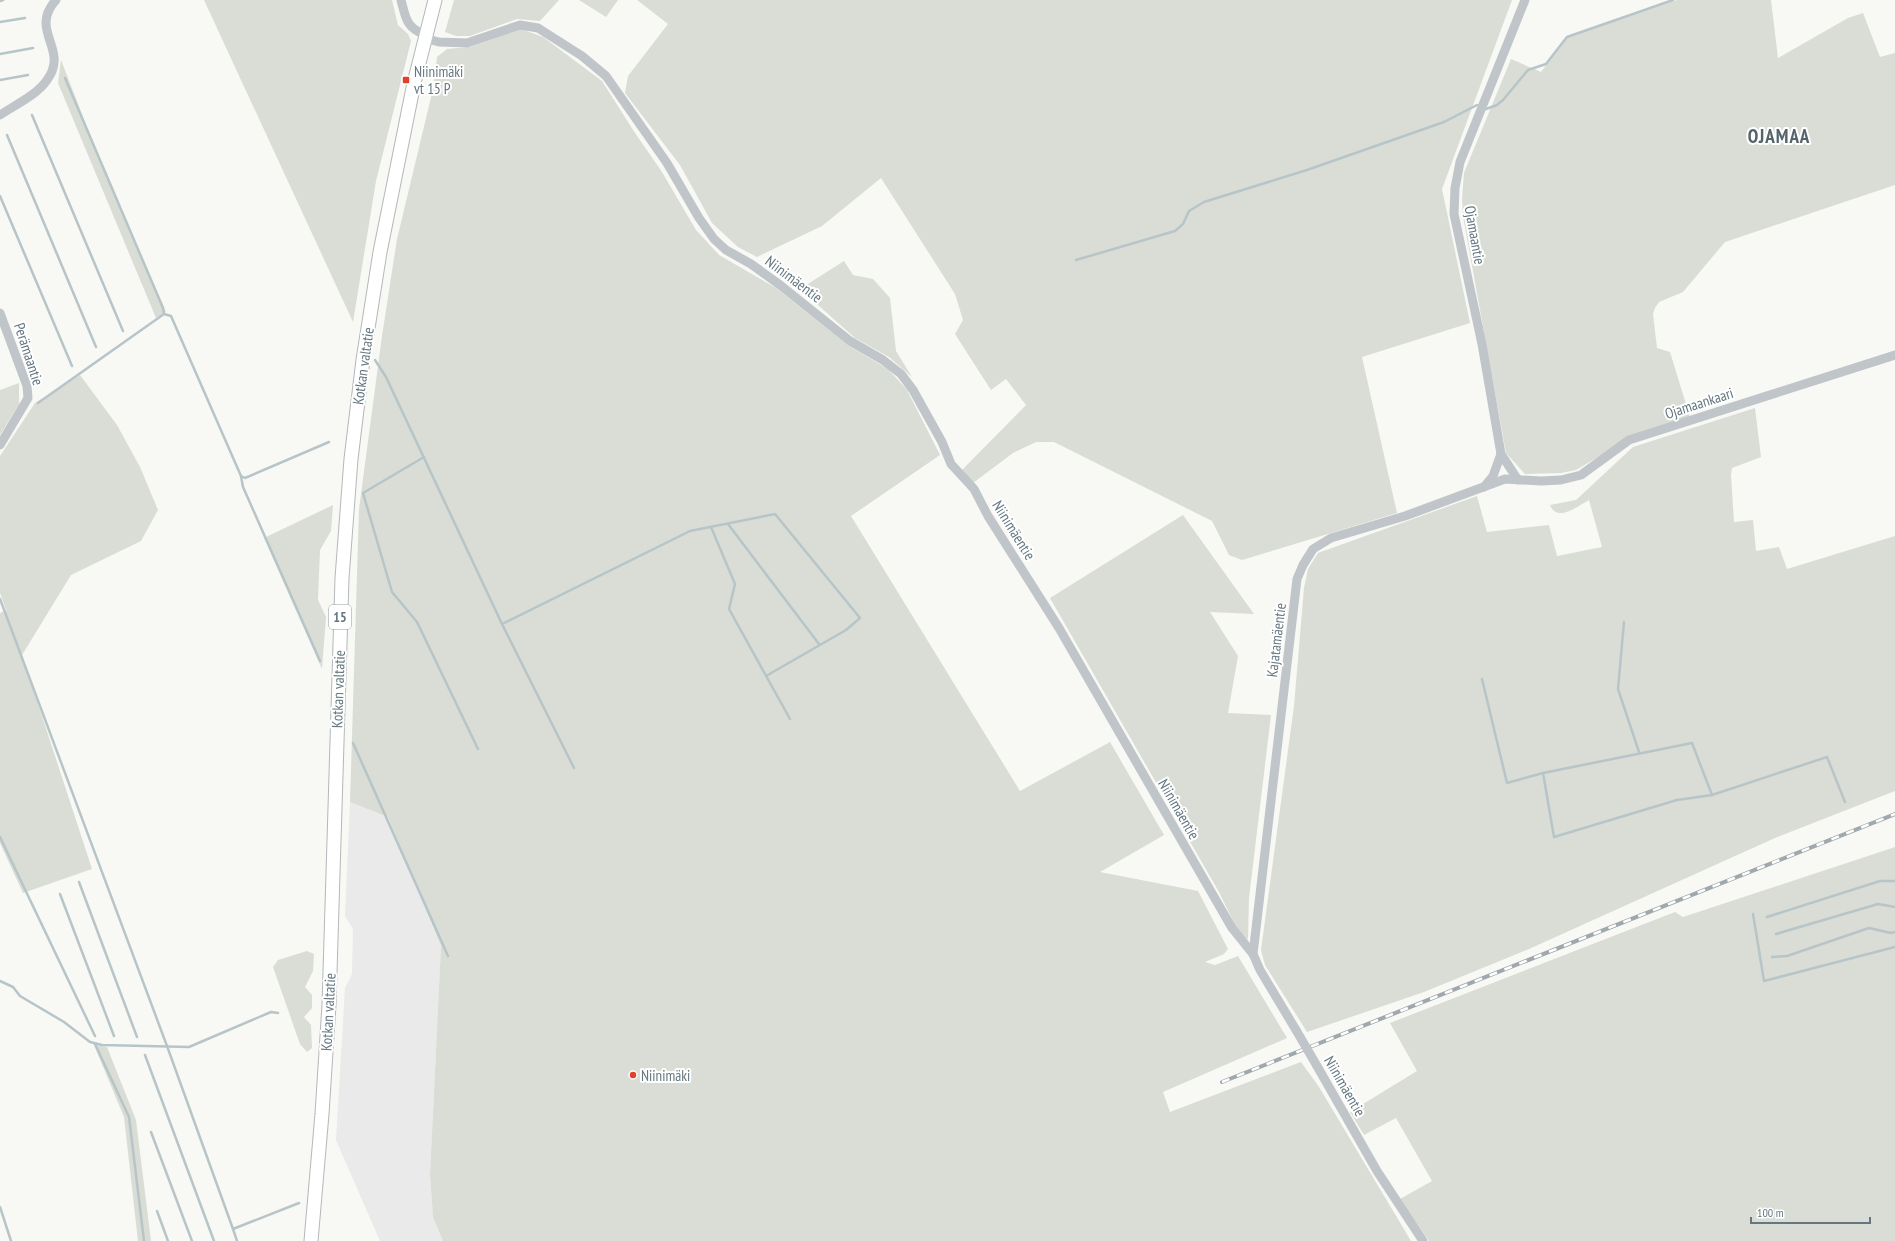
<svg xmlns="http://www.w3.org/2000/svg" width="1895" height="1241" viewBox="0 0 1895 1241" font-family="'PT Sans Narrow',sans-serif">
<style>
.built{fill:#e9eae9}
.green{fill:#d9ddd5}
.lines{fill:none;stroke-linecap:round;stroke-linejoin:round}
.stream{stroke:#b7c5c8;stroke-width:2.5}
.highway-casing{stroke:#b3b8bb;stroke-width:15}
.minor{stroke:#bfc5c8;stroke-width:9}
.highway{stroke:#fff;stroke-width:13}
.rail-casing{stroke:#9fa8ac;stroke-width:4}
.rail{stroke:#fff;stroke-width:2.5;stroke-dasharray:8;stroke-linecap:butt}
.minor-bridge{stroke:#bfc5c8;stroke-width:9}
.poi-dot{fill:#e0412d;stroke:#fff;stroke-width:1.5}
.labels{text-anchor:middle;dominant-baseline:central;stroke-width:4;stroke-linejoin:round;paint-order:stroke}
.shield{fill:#fff;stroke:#92a0a6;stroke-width:1}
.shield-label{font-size:14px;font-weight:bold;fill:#647780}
.poi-label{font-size:15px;fill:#647780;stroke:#fff;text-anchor:start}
.street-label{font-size:15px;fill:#647780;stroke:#fff}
.district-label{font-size:19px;font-weight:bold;letter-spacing:1px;fill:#55646b;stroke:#fff}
</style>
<rect width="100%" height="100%" fill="#f8f8f5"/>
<path class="built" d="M 350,802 L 388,817 L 441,946 L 430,1175 L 433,1217 L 443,1241 L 380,1241 L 336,1140 L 345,988 L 352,974 L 353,929 L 345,916 Z"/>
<g class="green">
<path d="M 204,0 L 392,0 L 398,25 L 408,34 L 411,41 L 376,181 L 353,322 Z"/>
<path d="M 454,0 L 559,0 L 540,21 L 517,19 L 470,36 L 456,36 L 445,32 Z"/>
<path d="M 579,0 L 618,0 L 606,17 Z"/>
<path d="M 637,0 L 1512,0 L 1442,189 L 1470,323 L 1362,357 L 1397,513 L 1242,560 L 1229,555 L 1212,521 L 1054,442 L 1036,442 L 1013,453 L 973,483 L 962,470 L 1026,405 L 1006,379 L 991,390 L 955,334 L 963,320 L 955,294 L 881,178 L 822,226 L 757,257 L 738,247 L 712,223 L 680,165 L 625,93 L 628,76 L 668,24 Z"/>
<path d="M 1677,0 L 1771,0 L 1778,58 L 1848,18 L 1863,13 L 1880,57 L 1895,53 L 1895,185 L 1725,242 L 1683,292 L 1659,302 L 1655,308 L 1653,314 L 1657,348 L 1670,352 L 1690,417 L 1615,447 L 1576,470 L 1561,473 L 1525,474 L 1506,453 L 1463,216 L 1462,199 L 1464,173 L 1511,59 L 1541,72 L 1569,36 Z"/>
<path d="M 521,29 L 543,37 L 602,81 L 635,133 L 662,172 L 696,230 L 719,255 L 776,288 L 849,346 L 888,369 L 907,390 L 940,455 L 851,516 L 1020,791 L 1110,742 L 1164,835 L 1100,872 L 1198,891 L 1228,949 L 1224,954 L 1205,962 L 1215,965 L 1238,956 L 1287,1038 L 1163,1092 L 1170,1112 L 1301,1062 L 1319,1087 L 1411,1241 L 443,1241 L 433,1217 L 430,1175 L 441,946 L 388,817 L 350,802 L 359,509 L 382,336 L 397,239 L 433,89 L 437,57 L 447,49 L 470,47 Z"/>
<path d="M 61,60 L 97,153 L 166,312 L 156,318 L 58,83 Z"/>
<path d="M 844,261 L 853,275 L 873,279 L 890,298 L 896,351 L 912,377 L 889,357 L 855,338 L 800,289 Z"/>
<path d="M 80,375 L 117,425 L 140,467 L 158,510 L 141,541 L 71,575 L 22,655 L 92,869 L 23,893 L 0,843 L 0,613 L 6,610 L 0,593 L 0,456 L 35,403 Z"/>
<path d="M 19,383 L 19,404 L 0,435 L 0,390 Z"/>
<path d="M 1755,408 L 1761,457 L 1732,468 L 1731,475 L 1734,522 L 1753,520 L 1756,551 L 1779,547 L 1787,569 L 1895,536 L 1895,791 L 1775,838 L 1529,949 L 1424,992 L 1307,1032 L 1265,965 L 1261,950 L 1294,706 L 1304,588 L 1308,569 L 1318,553 L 1477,496 L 1487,532 L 1549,525 L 1557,556 L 1602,547 L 1589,500 C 1578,506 1557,523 1550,505 L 1576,500 L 1633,447 Z"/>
<path d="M 333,505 L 331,531 L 320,550 L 318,600 L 326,617 L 322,669 L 264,538 Z"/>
<path d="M 1183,515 L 1254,614 L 1210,612 L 1238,656 L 1228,713 L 1271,715 L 1249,898 L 1248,939 L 1241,937 L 1219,892 L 1050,598 Z"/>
<path d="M 1895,847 L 1895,1241 L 1429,1241 L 1400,1199 L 1432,1181 L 1396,1118 L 1364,1135 L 1350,1112 L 1417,1071 L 1390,1023 L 1675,912 L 1683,917 Z"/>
<path d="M 307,951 L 314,954 L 313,971 L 305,987 L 312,995 L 312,1008 L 304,1017 L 311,1025 L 312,1048 L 307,1052 L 300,1044 L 273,967 L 278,960 Z"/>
<path d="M 94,1045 L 107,1047 L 136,1120 L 151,1241 L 138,1241 L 124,1117 Z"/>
</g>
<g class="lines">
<g class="stream">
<path d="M 0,1 L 3,0"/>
<path d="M 0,22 L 25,18"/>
<path d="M 0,54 L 33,48"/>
<path d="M 65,78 L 163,308 L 164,314"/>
<path d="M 0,80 L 28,75"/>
<path d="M 1486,109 L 1497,105 L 1503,100 L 1528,70 L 1546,64 L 1567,37 L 1673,0"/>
<path d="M 32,115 L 123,331"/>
<path d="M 7,135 L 96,347"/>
<path d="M 0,196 L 72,366"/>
<path d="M 1076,260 L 1175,231 L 1183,224 L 1189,211 L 1204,202 L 1307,170 L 1444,122 L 1477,105"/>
<path d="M 375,360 L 386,377 L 502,624 L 574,768"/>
<path d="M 38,403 L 164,314 L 171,316 L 241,476 L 243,487 L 320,661"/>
<path d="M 424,457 L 363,493 L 392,592 L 417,622 L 478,749"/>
<path d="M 241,476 L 245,478 L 329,442"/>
<path d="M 728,524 L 819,644"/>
<path d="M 711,527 L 735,584 L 729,609 L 790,719"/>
<path d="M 0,599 L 167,1046 L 233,1229 L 299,1203"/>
<path d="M 1624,622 L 1618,689 L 1639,752"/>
<path d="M 502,624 L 690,531 L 775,514 L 860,618 L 846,630 L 766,676"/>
<path d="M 1482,679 L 1507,783 L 1543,773 L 1692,743 L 1712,795"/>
<path d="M 353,743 L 448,956"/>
<path d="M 1543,773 L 1554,837 L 1677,800 L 1712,795 L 1827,757 L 1845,802"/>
<path d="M 0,837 L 95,1036"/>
<path d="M 79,882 L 137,1037"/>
<path d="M 60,894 L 114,1036"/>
<path d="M 1753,914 L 1764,981 L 1895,947"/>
<path d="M 1767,917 L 1880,881 L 1895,881"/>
<path d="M 1776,934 L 1878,904 L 1895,907"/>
<path d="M 1772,957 L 1787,956 L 1869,928 L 1891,933 L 1895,932"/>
<path d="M 0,981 L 13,987 L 20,996 L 64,1022 L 90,1042 L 102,1045 L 189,1047 L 271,1012 L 278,1013"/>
<path d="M 95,1044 L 129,1117 L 144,1241"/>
<path d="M 145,1055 L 214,1241"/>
<path d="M 151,1132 L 192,1241"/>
<path d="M 0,1207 L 11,1241"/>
<path d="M 157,1211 L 168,1241"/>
<path d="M 233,1229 L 237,1241"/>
</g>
<g class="highway-casing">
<path id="highway" d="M 311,1241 L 322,1114 L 329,1005 L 342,578 L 351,459 L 363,360 L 380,252 L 414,83 L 435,0"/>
</g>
<g class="minor">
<path d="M 401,0 C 406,19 406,27 425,35"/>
<path d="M 424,38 L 439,42 L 467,43 L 520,25 L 538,28 L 582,56 L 606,76 L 667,163 L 699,218 L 714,239 L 726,250 L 751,264 L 780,285 L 850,341 L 883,360 L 901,374 L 913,390 L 942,442 L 951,464 L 974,489 L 988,516 L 1059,628 L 1232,928 L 1253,954 L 1260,970 L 1296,1030"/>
<path d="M 0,115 C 15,105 37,95 47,80 C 70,49 28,31 56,0"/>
<path d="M 0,313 L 27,386 L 28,398 L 0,445"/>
<path d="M 1518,480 L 1501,454 L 1482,344 L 1454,214 L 1455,188 L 1460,162 L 1525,0"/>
<path d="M 1484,487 L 1493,476 L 1501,454"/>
<path d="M 1253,954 L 1297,579 L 1303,565 L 1313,549 L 1331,538 L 1405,516 L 1505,479 L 1541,481 L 1561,480 L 1581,475 L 1629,440 L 1895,355"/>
<path d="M 1317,1066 L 1377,1171 L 1423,1241"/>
</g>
<use href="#highway" class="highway"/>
<g class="rail-casing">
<path id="rail" d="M 1222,1082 L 1895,814"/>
</g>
<use href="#rail" class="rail"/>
<path class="minor-bridge" d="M 1296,1030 L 1317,1066"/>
</g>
<g class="poi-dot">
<rect x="402" y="76" width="8" height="8" rx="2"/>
<circle cx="633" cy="1075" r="4"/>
</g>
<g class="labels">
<rect class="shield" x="329" y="605" width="22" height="24" rx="3"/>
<g class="shield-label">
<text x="340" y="617">15</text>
</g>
<g class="poi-label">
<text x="414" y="71">Niinimäki<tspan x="414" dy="17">vt 15 P</tspan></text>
<text x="641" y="1075">Niinimäki</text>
</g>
<g class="street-label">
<text transform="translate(1475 235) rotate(80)">Ojamaantie</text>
<text transform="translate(794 279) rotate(37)">Niinimäentie</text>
<text transform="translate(29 354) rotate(72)">Perämaantie</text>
<text transform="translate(363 366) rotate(-82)">Kotkan valtatie</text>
<text transform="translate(1699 403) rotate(-18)">Ojamaankaari</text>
<text transform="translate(1014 530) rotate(58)">Niinimäentie</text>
<text transform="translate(1276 640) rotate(-83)">Kajatamäentie</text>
<text transform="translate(338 689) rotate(-88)">Kotkan valtatie</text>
<text transform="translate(1179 809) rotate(60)">Niinimäentie</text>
<text transform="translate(328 1012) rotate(-87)">Kotkan valtatie</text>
<text transform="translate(1345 1086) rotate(60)">Niinimäentie</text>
</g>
<g class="district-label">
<text x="1779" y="136">OJAMAA</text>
</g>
</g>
<path d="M1751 1217v6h119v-6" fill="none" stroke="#647780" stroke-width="2"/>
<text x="1757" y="1217" font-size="12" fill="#647780" stroke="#ffffff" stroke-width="3" paint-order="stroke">100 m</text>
</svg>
